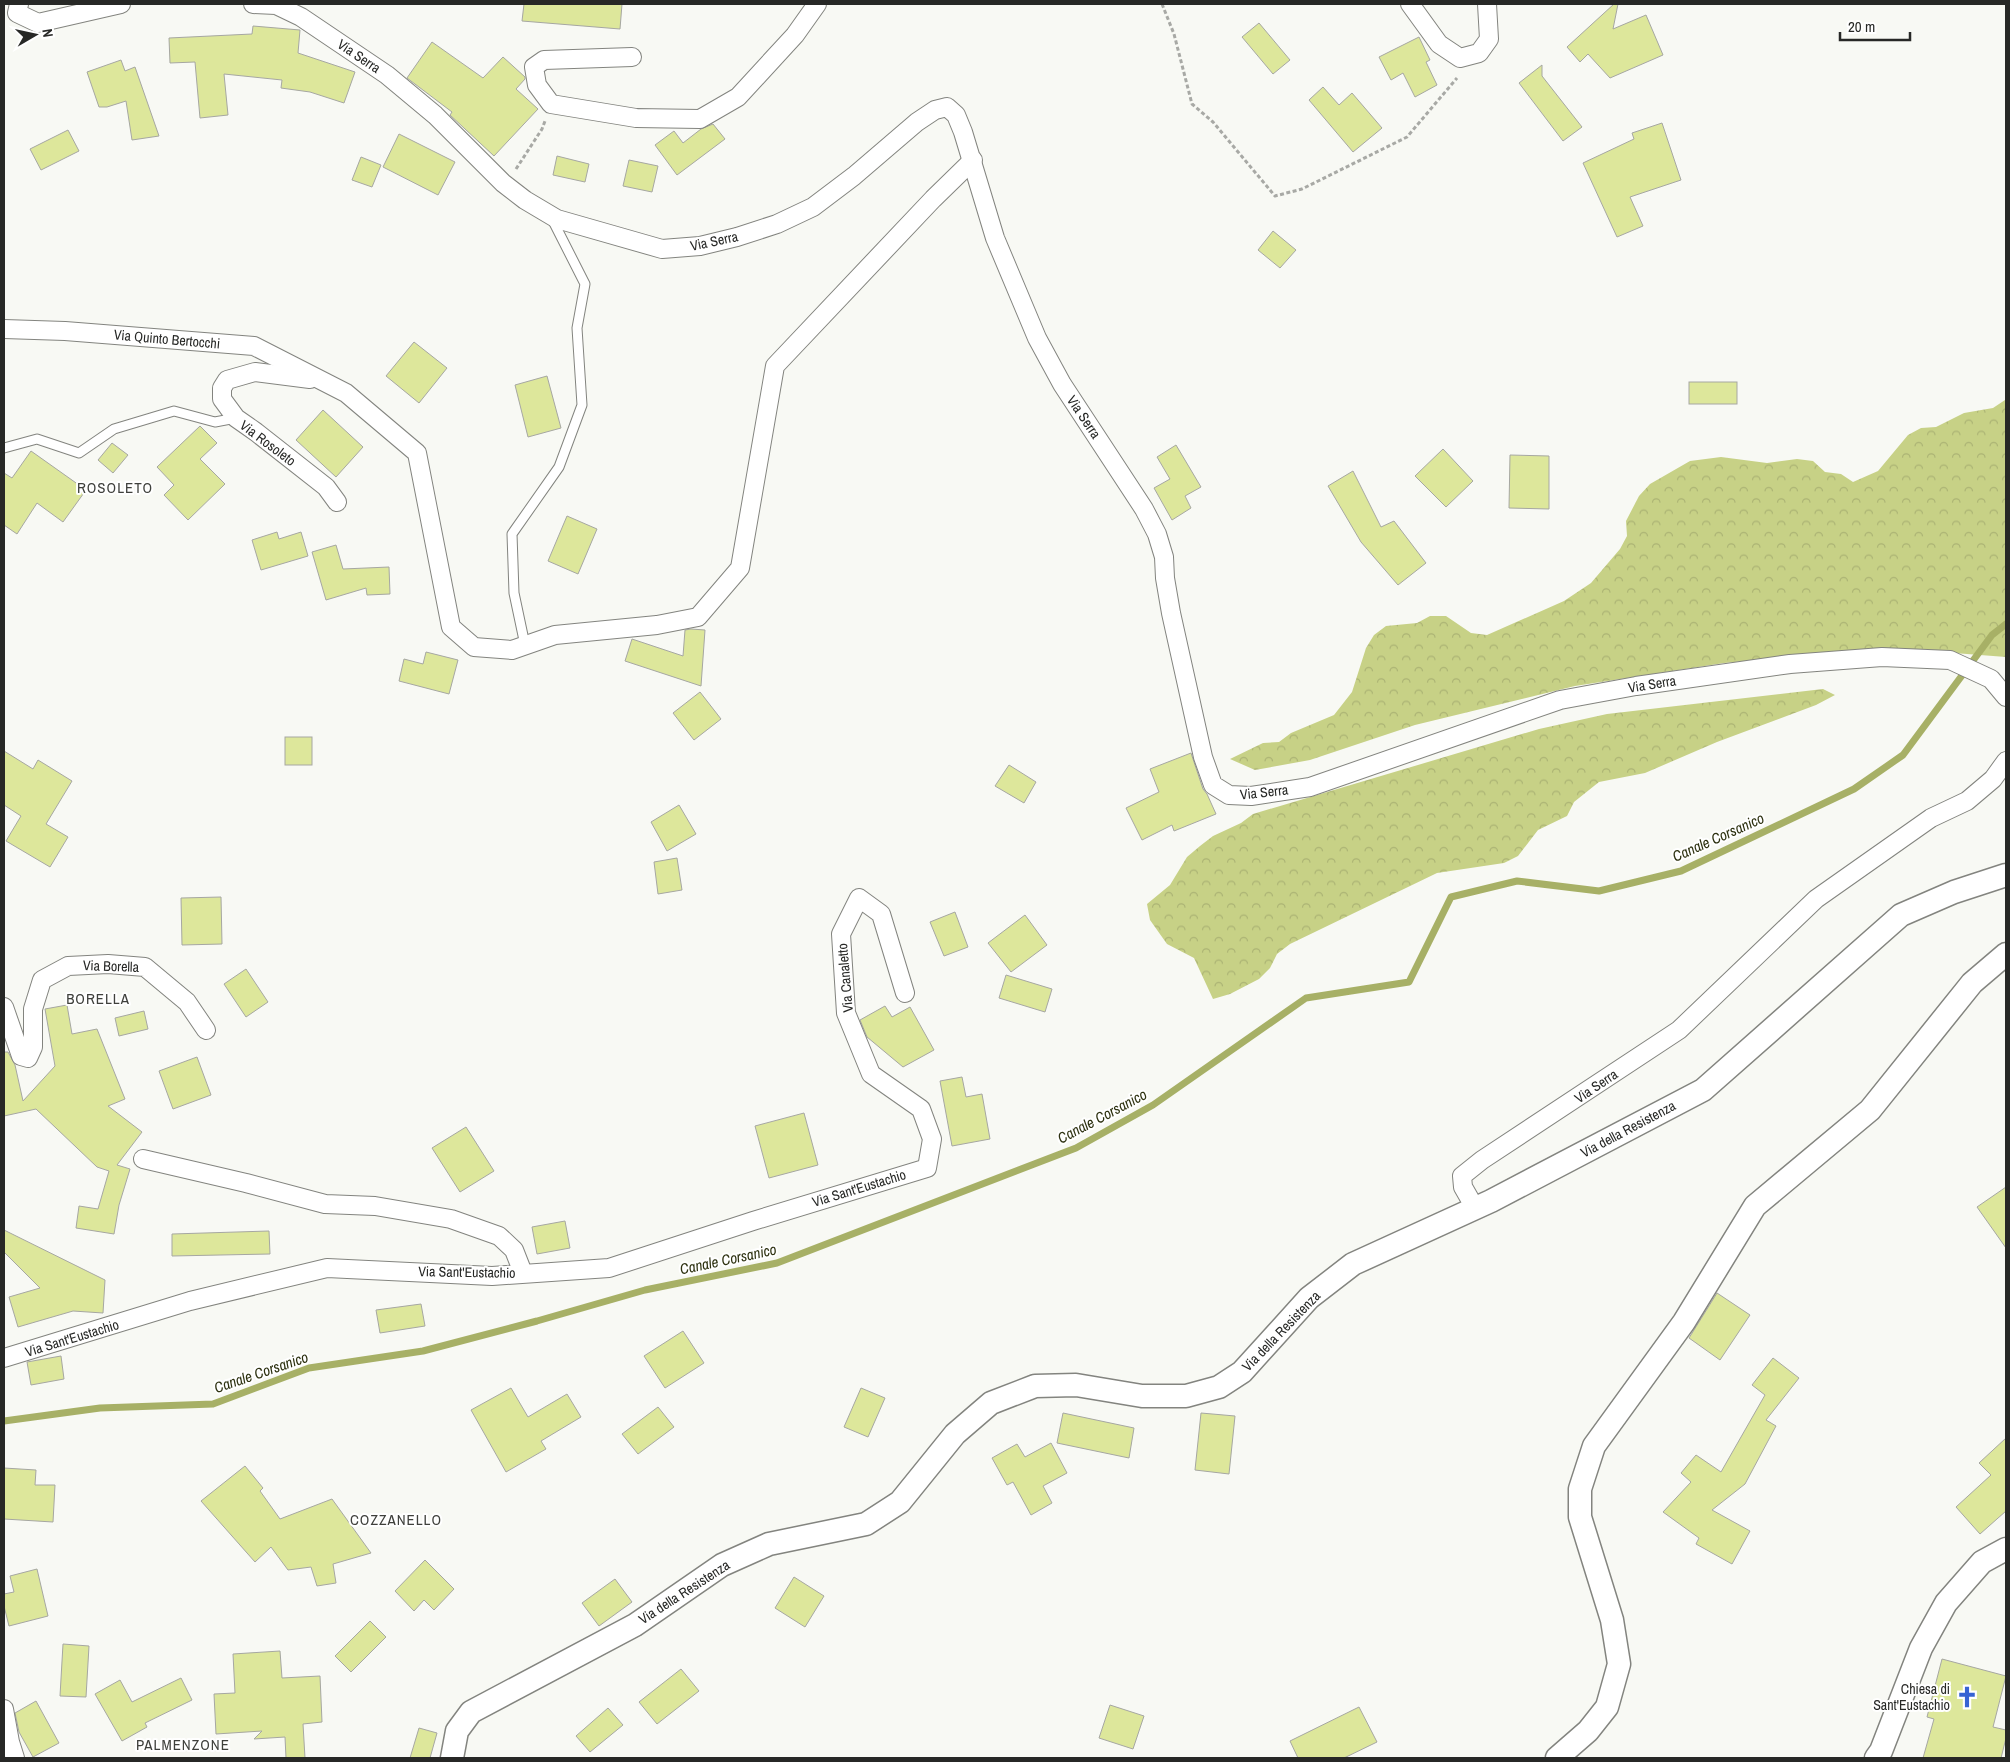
<svg xmlns="http://www.w3.org/2000/svg" width="2010" height="1762" viewBox="0 0 2010 1762" font-family="'Archivo Narrow',sans-serif">
<style>
.forest{fill:url(#forest-crowns)}
.lines{fill:none;stroke-linecap:round;stroke-linejoin:round}
.stream{stroke:#a7b066;stroke-width:7}
.building{fill:#dde79b;stroke:#a6a7a2}
.service-casing{stroke:#83847f;stroke-width:11}
.minor-casing{stroke:#83847f;stroke-width:20}
.tertiary-casing{stroke:#83847f;stroke-width:25}
.path{stroke:#a8a9a5;stroke-width:3;stroke-dasharray:4 2.5;stroke-linecap:butt}
.service{stroke:#fff;stroke-width:9}
.minor{stroke:#fff;stroke-width:18}
.tertiary{stroke:#fff;stroke-width:22}
.labels{text-anchor:middle;dominant-baseline:central;stroke-width:4;stroke-linejoin:round;paint-order:stroke}
.street-label{font-size:14px;fill:#272826;stroke:#fff}
.poi-label{font-size:14px;fill:#272826;stroke:#fff;text-anchor:end}
.neighbourhood-label{font-size:15px;letter-spacing:1px;fill:#3f403c;stroke:#fff}
.water-label{font-size:15px;font-style:italic;fill:#2d3110;stroke:#fff}
</style>
<defs>
<pattern id="forest-crowns" width="20" height="18" patternUnits="userSpaceOnUse" patternTransform="scale(1.25)"><rect width="20" height="18" fill="#c7d186"/><path d="M2 6a3 3 0 1 1 6 0M12 15a3 3 0 1 1 6 0" fill="none" stroke="#abb374"/></pattern>
</defs>
<rect width="100%" height="100%" fill="#f8f9f4"/>
<g class="forest">
<path d="M 2005,400 L 2006,657 L 1928,651 L 1832,653 L 1724,663 L 1575,686 L 1415,725 L 1310,760 L 1255,770 L 1230,759 L 1263,743 L 1279,742 L 1291,733 L 1334,715 L 1352,692 L 1366,648 L 1374,635 L 1386,626 L 1417,623 L 1430,616 L 1446,616 L 1471,633 L 1487,635 L 1564,601 L 1591,583 L 1620,549 L 1627,536 L 1626,521 L 1639,496 L 1650,484 L 1690,461 L 1721,457 L 1767,463 L 1797,459 L 1813,461 L 1825,472 L 1841,474 L 1853,482 L 1878,471 L 1908,435 L 1921,428 L 1936,427 L 1964,413 L 1993,408 Z"/>
<path d="M 1823,689 L 1835,695 L 1816,705 L 1717,742 L 1645,773 L 1599,782 L 1574,802 L 1567,816 L 1538,830 L 1518,856 L 1504,863 L 1437,873 L 1290,944 L 1277,954 L 1270,968 L 1259,979 L 1230,994 L 1213,999 L 1194,958 L 1167,944 L 1150,920 L 1147,904 L 1170,885 L 1187,857 L 1200,846 L 1213,836 L 1241,823 L 1253,814 L 1539,729 L 1607,714 Z"/>
</g>
<g class="lines">
<path class="stream" d="M 4,1421 L 100,1408 L 213,1404 L 309,1368 L 423,1351 L 537,1321 L 645,1290 L 777,1263 L 1076,1148 L 1153,1105 L 1306,998 L 1409,982 L 1451,897 L 1517,881 L 1599,891 L 1681,871 L 1854,789 L 1903,755 L 1992,635 L 2006,624"/>
</g>
<g class="building">
<path d="M 524,4 L 622,4 L 620,29 L 522,21 Z"/>
<path d="M 1614,4 L 1618,4 L 1613,29 L 1646,15 L 1663,55 L 1610,78 L 1588,54 L 1580,62 L 1567,47 Z"/>
<path d="M 1259,23 L 1290,60 L 1273,74 L 1242,37 Z"/>
<path d="M 253,26 L 300,30 L 298,53 L 355,72 L 344,103 L 310,92 L 281,88 L 282,80 L 224,74 L 228,115 L 200,118 L 195,62 L 170,63 L 169,38 L 252,34 Z"/>
<path d="M 1419,37 L 1430,60 L 1426,62 L 1437,85 L 1415,97 L 1403,73 L 1391,80 L 1379,57 Z"/>
<path d="M 432,42 L 483,78 L 503,57 L 525,77 L 525,79 L 516,89 L 538,109 L 494,156 L 450,115 L 452,112 L 407,78 Z"/>
<path d="M 121,60 L 125,71 L 135,67 L 159,136 L 132,140 L 126,101 L 107,107 L 99,107 L 87,72 Z"/>
<path d="M 1542,65 L 1542,76 L 1582,127 L 1563,141 L 1519,83 Z"/>
<path d="M 1323,87 L 1339,105 L 1352,93 L 1382,128 L 1353,152 L 1309,100 Z"/>
<path d="M 1662,123 L 1681,180 L 1630,197 L 1643,226 L 1617,237 L 1583,163 L 1634,139 L 1632,133 Z"/>
<path d="M 713,124 L 725,139 L 677,175 L 655,145 L 674,131 L 683,143 L 701,129 Z"/>
<path d="M 68,130 L 79,151 L 41,170 L 30,149 Z"/>
<path d="M 399,134 L 455,162 L 438,195 L 383,167 Z"/>
<path d="M 557,156 L 589,164 L 585,182 L 553,175 Z"/>
<path d="M 361,157 L 381,165 L 372,187 L 352,180 Z"/>
<path d="M 629,160 L 658,166 L 652,192 L 623,186 Z"/>
<path d="M 1273,231 L 1296,250 L 1280,268 L 1258,250 Z"/>
<path d="M 414,342 L 447,368 L 419,403 L 386,376 Z"/>
<path d="M 547,376 L 561,428 L 528,437 L 515,385 Z"/>
<rect x="1689" y="382" width="48" height="22"/>
<path d="M 323,410 L 363,447 L 336,477 L 296,440 Z"/>
<path d="M 200,426 L 217,443 L 200,459 L 225,484 L 188,520 L 164,495 L 174,485 L 157,467 Z"/>
<path d="M 112,443 L 128,455 L 113,473 L 98,460 Z"/>
<path d="M 1176,445 L 1201,487 L 1185,496 L 1191,508 L 1172,520 L 1154,488 L 1170,479 L 1157,457 Z"/>
<path d="M 1443,449 L 1473,481 L 1446,507 L 1415,476 Z"/>
<path d="M 31,451 L 86,490 L 63,522 L 37,503 L 17,534 L 4,525 L 4,473 L 12,478 Z"/>
<path d="M 1510,455 L 1549,456 L 1549,509 L 1509,508 Z"/>
<path d="M 1353,471 L 1381,527 L 1394,521 L 1426,563 L 1398,585 L 1361,542 L 1328,486 Z"/>
<path d="M 567,516 L 597,529 L 578,574 L 548,561 Z"/>
<path d="M 277,532 L 279,539 L 301,532 L 308,556 L 261,570 L 252,540 Z"/>
<path d="M 336,545 L 343,569 L 389,567 L 390,594 L 367,595 L 366,588 L 326,600 L 312,552 Z"/>
<path d="M 691,629 L 705,630 L 701,686 L 625,661 L 632,639 L 683,656 L 685,630 Z"/>
<path d="M 426,652 L 458,660 L 449,694 L 399,681 L 404,659 L 423,664 Z"/>
<path d="M 700,692 L 721,719 L 694,740 L 673,713 Z"/>
<rect x="285" y="737" width="27" height="28"/>
<path d="M 4,751 L 33,769 L 38,760 L 72,781 L 46,824 L 68,837 L 50,867 L 6,841 L 21,816 L 4,805 Z"/>
<path d="M 1191,753 L 1203,789 L 1207,794 L 1216,814 L 1174,831 L 1172,825 L 1142,840 L 1126,808 L 1159,792 L 1150,769 Z"/>
<path d="M 1009,765 L 1036,782 L 1024,803 L 995,786 Z"/>
<path d="M 679,805 L 696,834 L 667,851 L 651,822 Z"/>
<path d="M 677,858 L 682,890 L 658,894 L 654,862 Z"/>
<path d="M 221,897 L 222,944 L 182,945 L 181,898 Z"/>
<path d="M 955,912 L 968,947 L 944,956 L 930,922 Z"/>
<path d="M 1025,915 L 1047,945 L 1011,972 L 988,943 Z"/>
<path d="M 246,969 L 268,1002 L 246,1017 L 224,984 Z"/>
<path d="M 1006,975 L 1052,989 L 1045,1012 L 999,998 Z"/>
<path d="M 67,1005 L 72,1034 L 97,1029 L 125,1099 L 108,1106 L 142,1132 L 117,1165 L 130,1169 L 119,1205 L 114,1234 L 76,1228 L 79,1206 L 98,1209 L 109,1171 L 97,1167 L 36,1109 L 4,1116 L 4,1052 L 8,1052 L 15,1065 L 23,1101 L 55,1066 L 45,1009 Z"/>
<path d="M 885,1006 L 892,1017 L 910,1007 L 934,1050 L 903,1067 L 867,1037 L 860,1020 Z"/>
<path d="M 144,1011 L 148,1029 L 119,1036 L 115,1018 Z"/>
<path d="M 197,1057 L 211,1095 L 173,1109 L 159,1071 Z"/>
<path d="M 962,1077 L 966,1097 L 982,1094 L 990,1139 L 952,1146 L 940,1081 Z"/>
<path d="M 804,1113 L 818,1165 L 769,1178 L 755,1126 Z"/>
<path d="M 466,1127 L 494,1171 L 460,1192 L 432,1148 Z"/>
<path d="M 2006,1187 L 2006,1248 L 1977,1207 Z"/>
<path d="M 565,1221 L 570,1248 L 537,1254 L 532,1227 Z"/>
<path d="M 4,1230 L 105,1280 L 103,1313 L 73,1311 L 18,1327 L 9,1297 L 40,1288 L 4,1252 Z"/>
<path d="M 269,1231 L 270,1254 L 172,1256 L 172,1234 Z"/>
<path d="M 1717,1293 L 1750,1315 L 1720,1360 L 1689,1338 Z"/>
<path d="M 421,1304 L 425,1326 L 380,1333 L 376,1310 Z"/>
<path d="M 683,1331 L 704,1363 L 665,1388 L 644,1356 Z"/>
<path d="M 61,1356 L 64,1379 L 31,1385 L 27,1362 Z"/>
<path d="M 1773,1358 L 1799,1378 L 1766,1420 L 1776,1426 L 1745,1484 L 1712,1510 L 1750,1531 L 1732,1564 L 1696,1544 L 1699,1538 L 1663,1512 L 1691,1482 L 1681,1473 L 1696,1455 L 1721,1472 L 1765,1395 L 1752,1385 Z"/>
<path d="M 511,1388 L 528,1417 L 567,1394 L 581,1417 L 541,1441 L 546,1449 L 506,1472 L 471,1410 Z"/>
<path d="M 861,1388 L 885,1398 L 868,1437 L 844,1427 Z"/>
<path d="M 658,1407 L 674,1427 L 638,1454 L 622,1434 Z"/>
<path d="M 1063,1413 L 1134,1428 L 1129,1458 L 1057,1443 Z"/>
<path d="M 1201,1413 L 1235,1416 L 1229,1474 L 1195,1470 Z"/>
<path d="M 2006,1438 L 2006,1511 L 1980,1534 L 1956,1507 L 1991,1475 L 1979,1463 Z"/>
<path d="M 1051,1443 L 1067,1473 L 1043,1486 L 1052,1503 L 1031,1515 L 1013,1482 L 1007,1485 L 992,1458 L 1017,1444 L 1025,1457 Z"/>
<path d="M 245,1466 L 263,1488 L 260,1491 L 280,1519 L 332,1499 L 371,1553 L 333,1564 L 336,1583 L 317,1586 L 311,1567 L 288,1570 L 271,1547 L 255,1562 L 201,1501 Z"/>
<path d="M 4,1468 L 36,1470 L 35,1485 L 55,1485 L 53,1522 L 4,1519 Z"/>
<path d="M 425,1560 L 454,1589 L 434,1610 L 424,1600 L 414,1611 L 395,1591 Z"/>
<path d="M 37,1569 L 48,1616 L 9,1626 L 4,1606 L 4,1594 L 14,1592 L 10,1576 Z"/>
<path d="M 794,1577 L 824,1596 L 805,1627 L 775,1608 Z"/>
<path d="M 615,1579 L 632,1602 L 599,1626 L 582,1603 Z"/>
<path d="M 370,1621 L 386,1637 L 351,1672 L 335,1656 Z"/>
<path d="M 63,1644 L 89,1646 L 86,1697 L 60,1696 Z"/>
<path d="M 280,1651 L 282,1678 L 320,1676 L 322,1722 L 303,1724 L 305,1758 L 286,1758 L 285,1737 L 254,1739 L 262,1731 L 216,1734 L 214,1694 L 235,1693 L 233,1654 Z"/>
<path d="M 1942,1659 L 2006,1676 L 1993,1727 L 2006,1730 L 2006,1738 L 2001,1758 L 1923,1758 L 1934,1719 L 1927,1717 Z"/>
<path d="M 681,1669 L 699,1691 L 657,1724 L 639,1702 Z"/>
<path d="M 181,1678 L 192,1700 L 145,1723 L 147,1727 L 122,1741 L 95,1694 L 120,1680 L 132,1702 Z"/>
<path d="M 36,1701 L 59,1743 L 33,1757 L 19,1732 L 15,1713 Z"/>
<path d="M 1110,1705 L 1144,1716 L 1133,1749 L 1099,1738 Z"/>
<path d="M 1359,1707 L 1377,1742 L 1344,1758 L 1298,1758 L 1290,1741 Z"/>
<path d="M 608,1708 L 623,1725 L 590,1752 L 576,1736 Z"/>
<path d="M 419,1728 L 437,1733 L 430,1758 L 410,1758 Z"/>
</g>
<g class="lines">
<g class="service-casing">
<g id="service">
<path d="M 4,448 L 37,439 L 79,453 L 114,429 L 174,411 L 215,422 L 236,418"/>
<path d="M 525,645 L 514,593 L 512,534 L 559,467 L 582,405 L 577,328 L 585,284 L 551,217"/>
</g>
</g>
<g class="minor-casing">
<g id="minor">
<path d="M 19,4 L 17,13 L 38,23 L 121,4"/>
<path d="M 253,4 L 276,5 L 301,17 L 387,75 L 435,115 L 503,183 L 525,200 L 557,219 L 662,249 L 700,246 L 737,237 L 777,224 L 813,207 L 854,176 L 917,122 L 935,110 L 947,107 L 956,115 L 963,132 L 995,238 L 1037,338 L 1062,384 L 1144,509 L 1157,534 L 1164,557 L 1165,578 L 1171,613 L 1203,757 L 1213,785 L 1229,795 L 1251,796 L 1310,787 L 1560,700 L 1636,686 L 1790,664 L 1882,657 L 1950,660 L 1991,679 L 2006,697"/>
<path d="M 1410,4 L 1439,44 L 1460,58 L 1479,53 L 1489,39 L 1487,4"/>
<path d="M 632,57 L 544,60 L 534,67 L 537,85 L 551,104 L 636,118 L 700,119 L 738,97 L 795,35 L 817,4"/>
<path d="M 4,329 L 65,331 L 254,346 L 346,393 L 417,453 L 451,627 L 474,647 L 512,650 L 555,635 L 657,625 L 698,617 L 740,568 L 775,366 L 933,199 L 973,160"/>
<path d="M 310,379 L 255,372 L 227,380 L 222,388 L 222,399 L 236,418 L 256,432 L 326,487 L 337,502"/>
<path d="M 4,1007 L 21,1056 L 28,1058 L 33,1047 L 33,1009 L 42,980 L 68,966 L 108,964 L 145,967 L 187,1002 L 206,1030"/>
<path d="M 143,1159 L 246,1183 L 325,1204 L 375,1206 L 451,1219 L 499,1236 L 514,1250 L 523,1273"/>
<path d="M 1475,1208 L 1463,1187 L 1462,1176 L 1482,1160 L 1679,1030 L 1816,899 L 1931,818 L 1967,801 L 1993,779 L 2006,761"/>
<path d="M 4,1358 L 190,1301 L 327,1268 L 492,1276 L 609,1268 L 753,1221 L 927,1168 L 932,1139 L 921,1109 L 871,1074 L 846,1013 L 841,934 L 859,898 L 881,914 L 905,993"/>
<path d="M 4,1709 L 10,1742 L 15,1758"/>
</g>
</g>
<g class="tertiary-casing">
<g id="tertiary">
<path d="M 452,1758 L 457,1731 L 471,1712 L 635,1625 L 722,1565 L 769,1544 L 866,1524 L 900,1502 L 955,1434 L 991,1403 L 1035,1386 L 1076,1385 L 1142,1396 L 1186,1396 L 1219,1387 L 1242,1372 L 1309,1298 L 1353,1264 L 1491,1201 L 1703,1090 L 1901,915 L 1954,892 L 2006,875"/>
<path d="M 1557,1758 L 1588,1731 L 1607,1707 L 1619,1664 L 1612,1620 L 1580,1517 L 1580,1489 L 1594,1446 L 1684,1322 L 1755,1206 L 1870,1110 L 1972,983 L 2006,954"/>
<path d="M 1876,1758 L 1881,1751 L 1921,1648 L 1946,1603 L 1982,1562 L 2006,1549"/>
</g>
</g>
<g class="path">
<path d="M 1162,4 L 1174,34 L 1192,104 L 1213,122 L 1275,196 L 1302,189 L 1407,137 L 1457,78"/>
<path d="M 516,169 L 542,129 L 545,121"/>
</g>
<use href="#service" class="service"/>
<use href="#minor" class="minor"/>
<use href="#tertiary" class="tertiary"/>
</g>
<defs>
<g id="church-bare" transform="scale(1.725)"><path d="M-1.2-6h2.4v3.5h3.3v2.4h-3.3V6h-2.4V-.1h-3.3v-2.4h3.3Z" fill="#3763d3" stroke="#fff" stroke-width="2.5" paint-order="stroke"/></g>
</defs>
<g fill-rule="evenodd">
<use href="#church-bare" x="1967" y="1697"/>
</g>
<g class="labels">
<g class="street-label">
<text transform="translate(359 56) rotate(34)">Via Serra</text>
<text transform="translate(714 241) rotate(-12)">Via Serra</text>
<text transform="translate(167 339) rotate(5)">Via Quinto Bertocchi</text>
<text transform="translate(1084 417) rotate(56)">Via Serra</text>
<text transform="translate(268 443) rotate(37)">Via Rosoleto</text>
<text transform="translate(1652 684) rotate(-9)">Via Serra</text>
<text transform="translate(1264 792) rotate(-6)">Via Serra</text>
<text transform="translate(111 966) rotate(2)">Via Borella</text>
<text transform="translate(845 978) rotate(-95)">Via Canaletto</text>
<text transform="translate(1596 1086) rotate(-34)">Via Serra</text>
<text transform="translate(1628 1129) rotate(-28)">Via della Resistenza</text>
<text transform="translate(859 1188) rotate(-17)">Via Sant'Eustachio</text>
<text transform="translate(467 1272) rotate(1)">Via Sant'Eustachio</text>
<text transform="translate(1281 1331) rotate(-46)">Via della Resistenza</text>
<text transform="translate(72 1338) rotate(-17)">Via Sant'Eustachio</text>
<text transform="translate(684 1592) rotate(-33)">Via della Resistenza</text>
</g>
<g class="poi-label">
<text x="1950" y="1689">Chiesa di<tspan x="1950" dy="16">Sant'Eustachio</tspan></text>
</g>
<g class="neighbourhood-label">
<text x="115" y="487">ROSOLETO</text>
<text x="98" y="998">BORELLA</text>
<text x="396" y="1519">COZZANELLO</text>
<text x="183" y="1744">PALMENZONE</text>
</g>
<g class="water-label">
<text transform="translate(1718 837) rotate(-24)">Canale Corsanico</text>
<text transform="translate(1102 1116) rotate(-28)">Canale Corsanico</text>
<text transform="translate(728 1259) rotate(-12)">Canale Corsanico</text>
<text transform="translate(261 1372) rotate(-19)">Canale Corsanico</text>
</g>
</g>
<rect width="2010" height="1762" fill="none" stroke="#272826" stroke-width="10"/>
<g transform="translate(35 35) rotate(81)" stroke="#ffffff" stroke-width="4" paint-order="stroke">
<path d="M0-4L9 19L0 12L-9 19Z" fill="#272826"/>
<text y="-8" font-size="14" font-weight="bold" text-anchor="middle" fill="#272826">N</text>
</g>
<path d="M1840 32v8h70v-8" fill="none" stroke="#272826" stroke-width="2.5"/>
<text x="1848" y="32" font-size="15" fill="#272826" stroke="#ffffff" stroke-width="4" paint-order="stroke">20 m</text>
</svg>
